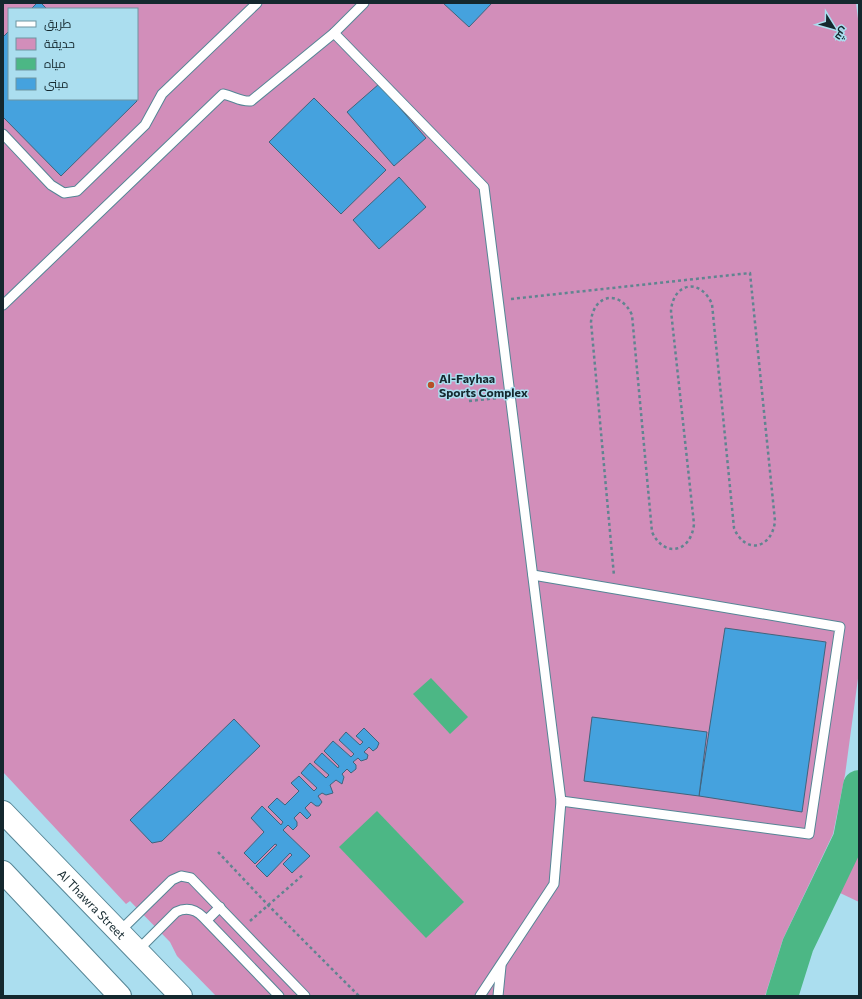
<svg xmlns="http://www.w3.org/2000/svg" width="862" height="999" viewBox="0 0 862 999" font-family="Commissioner,Cairo,sans-serif">
<style>
.green{fill:#d28eba;fill-rule:evenodd}
.water{fill:#4cb785}
.lines{fill:none;stroke-linecap:round;stroke-linejoin:round}
.river{stroke:#4cb785;stroke-width:32}
.building{fill:#45a2de;stroke:#40637c}
.lane-casing{stroke:#558595;stroke-width:11}
.primary-casing{stroke:#558595;stroke-width:24}
.path{stroke:#618490;stroke-width:2.5;stroke-dasharray:3 3;stroke-linecap:butt}
.lane{stroke:#fff;stroke-width:9}
.primary{stroke:#fff;stroke-width:22}
.poi-dot{fill:#b75028;stroke:#abdeef;stroke-width:1.5}
.labels{text-anchor:middle;dominant-baseline:central;stroke-width:3;stroke-linejoin:round;paint-order:stroke}
.poi-label{font-size:12px;font-weight:bold;fill:#14282e;stroke:#abdeef;text-anchor:start}
.street-label{font-size:12px;fill:#14282e;stroke:#abdeef}
</style>
<rect width="100%" height="100%" fill="#abdeef"/>
<g class="green">
<path d="M 3,3 L 856,3 L 859,27 L 859,671 L 845,775 L 833,834 L 783,939 L 765,996 L 216,996 L 177,956 L 170,942 L 130,901 L 126,904 L 3,772 ZM 9,9 L 137,9 L 137,99 L 9,99 Z"/>
<path d="M 859,850 L 859,902 L 838,892 L 852,853 Z"/>
</g>
<g class="water">
<path d="M 431,678 L 468,717 L 450,734 L 413,694 Z"/>
<path d="M 377,811 L 464,902 L 426,938 L 339,847 Z"/>
</g>
<g class="lines">
<path class="river" d="M 782,996 L 798,945 L 849,839 L 859,786"/>
</g>
<g class="building">
<path d="M 37,3 L 41,3 L 47,9 L 31,9 Z"/>
<path d="M 443,3 L 492,3 L 469,27 Z"/>
<path d="M 9,31 L 9,99 L 136,99 L 137,101 L 61,176 L 3,117 L 3,37 Z"/>
<path d="M 379,84 L 426,138 L 394,166 L 347,112 Z"/>
<path d="M 314,98 L 386,170 L 341,214 L 269,142 Z"/>
<path d="M 399,177 L 426,207 L 379,249 L 353,220 Z"/>
<path d="M 725,628 L 826,642 L 802,812 L 699,796 Z"/>
<path d="M 592,717 L 707,732 L 699,796 L 584,781 Z"/>
<path d="M 234,719 L 260,746 L 162,841 L 152,843 L 130,820 Z"/>
<path d="M 364,728 L 379,743 L 377,748 L 373,751 L 369,747 L 364,752 L 368,755 L 367,759 L 361,761 L 358,758 L 353,762 L 356,765 L 356,769 L 351,773 L 347,769 L 342,774 L 344,777 L 342,784 L 336,780 L 330,785 L 333,793 L 326,795 L 322,793 L 318,796 L 322,802 L 319,806 L 316,806 L 311,802 L 305,808 L 311,815 L 307,819 L 300,812 L 294,818 L 297,822 L 297,826 L 293,830 L 288,825 L 283,830 L 310,856 L 292,873 L 283,864 L 292,855 L 290,853 L 267,877 L 256,866 L 277,845 L 275,844 L 255,864 L 244,853 L 264,832 L 251,818 L 262,806 L 281,825 L 283,822 L 268,807 L 277,798 L 285,805 L 299,791 L 291,783 L 299,776 L 314,791 L 317,788 L 301,773 L 310,763 L 326,778 L 329,775 L 314,762 L 322,753 L 338,768 L 339,766 L 324,751 L 333,741 L 351,757 L 354,754 L 339,740 L 346,732 L 360,745 L 363,742 L 356,736 Z"/>
</g>
<g class="lines">
<g class="lane-casing">
<g id="lane">
<path d="M 334,33 L 484,187 L 561,801 L 554,884 L 480,996"/>
<path d="M 3,134 L 51,185 L 64,193 L 77,191 L 145,125 L 162,94 L 257,3"/>
<path d="M 3,305 L 223,94 C 234,96 240,102 251,101 L 334,33 L 364,3"/>
<path d="M 533,575 L 840,627 L 809,834 L 561,801"/>
<path d="M 207,920 L 220,907"/>
<path d="M 119,932 L 172,880 L 181,876 L 191,878 L 305,996"/>
<path d="M 137,951 L 176,912 C 186,907 195,909 203,917 L 279,996"/>
<path d="M 498,996 L 501,966"/>
</g>
</g>
<g class="primary-casing">
<g id="primary">
<path id="s1" d="M 3,812 L 181,996"/>
<path d="M 3,872 L 120,996"/>
</g>
</g>
<g class="path">
<path d="M 511,299 L 750,273 L 775,521 C 772,549 745,555 734,528 L 712,304 C 700,277 673,283 671,311 L 694,524 C 691,553 664,558 652,532 L 632,315 C 620,289 593,294 591,322 L 614,576"/>
<path d="M 469,401 L 498,398"/>
<path d="M 218,852 L 268,905 L 359,996"/>
<path d="M 250,921 L 304,874"/>
</g>
<use href="#lane" class="lane"/>
<use href="#primary" class="primary"/>
</g>
<circle class="poi-dot" cx="431" cy="385" r="4"/>
<g class="labels">
<g class="poi-label">
<text x="439" y="378">Al-Fayhaa<tspan x="439" dy="14">Sports Complex</tspan></text>
</g>
<g class="street-label">
<text stroke="none"><textPath href="#s1" startOffset="128">Al Thawra Street</textPath></text>
</g>
</g>
<rect width="862" height="999" fill="none" stroke="#14282e" stroke-width="8"/>
<rect x="8" y="8" width="130" height="92" fill="#abdeef" stroke="#6f95a2"/>
<rect x="16" y="21" width="20" height="6" fill="#ffffff" stroke="#6f95a2"/>
<text x="44" y="28" font-size="12" fill="#14282e">طريق</text>
<rect x="16" y="38" width="20" height="12" fill="#d28eba" stroke="#6f95a2"/>
<text x="44" y="48" font-size="12" fill="#14282e">حديقة</text>
<rect x="16" y="58" width="20" height="12" fill="#4cb785" stroke="#6f95a2"/>
<text x="44" y="68" font-size="12" fill="#14282e">مياه</text>
<rect x="16" y="78" width="20" height="12" fill="#45a2de" stroke="#6f95a2"/>
<text x="44" y="88" font-size="12" fill="#14282e">مبنى</text>
<g transform="translate(834 28) rotate(127)" stroke="#abdeef" stroke-width="3" paint-order="stroke">
<path d="M0-3L7 15L0 10L-7 15Z" fill="#14282e"/>
<text y="-6" font-size="11" font-weight="bold" text-anchor="middle" fill="#14282e">ش</text>
</g>
</svg>
